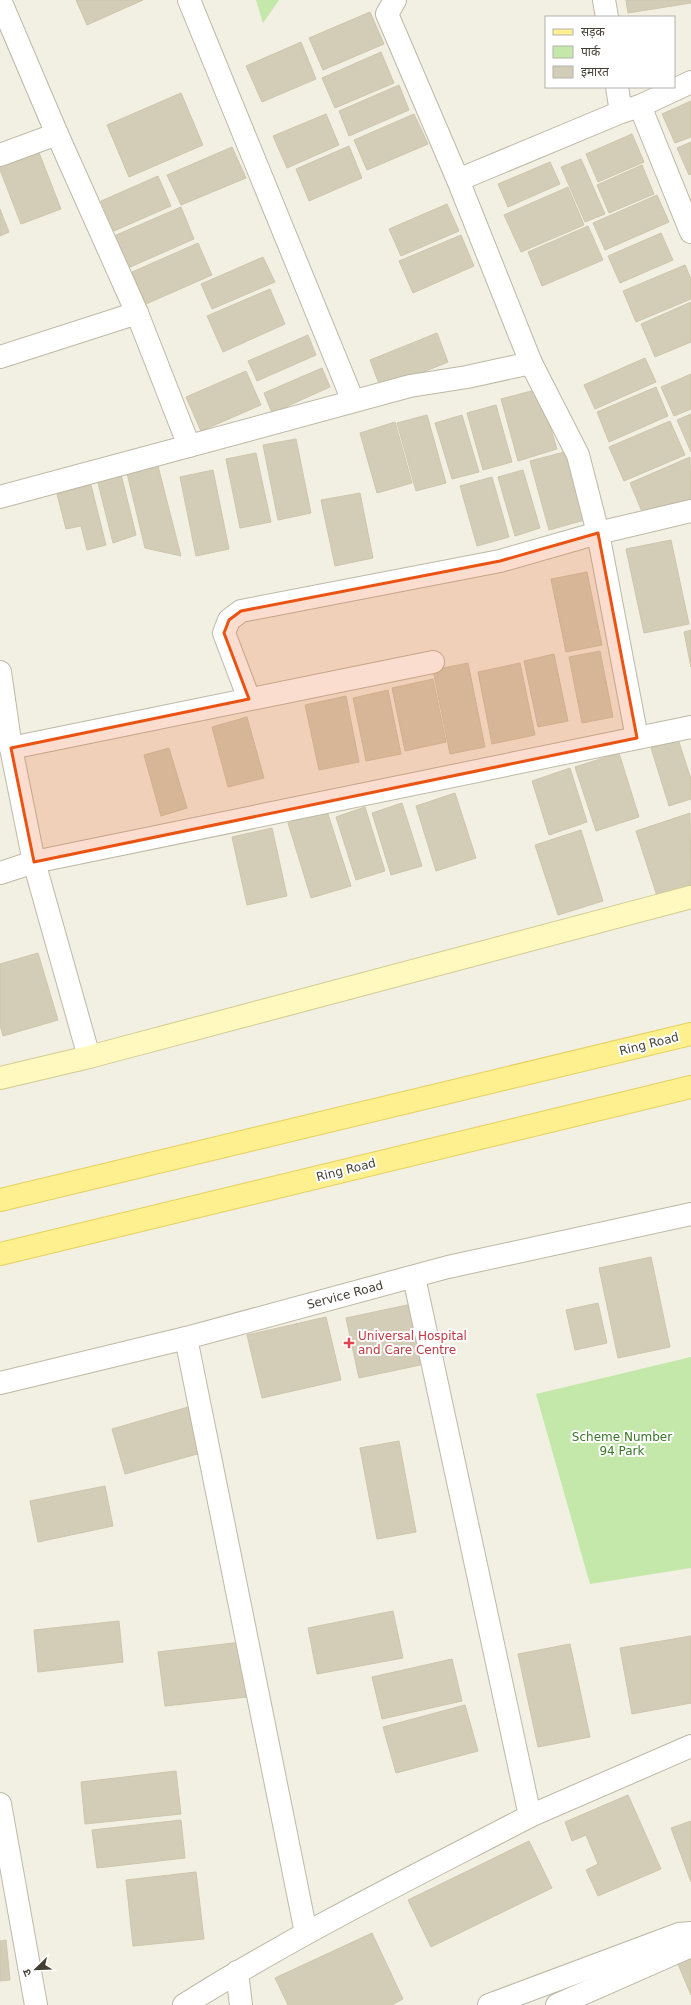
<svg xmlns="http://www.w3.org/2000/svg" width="691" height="2005" viewBox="0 0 691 2005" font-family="'DejaVu Sans','Noto Sans Devanagari',sans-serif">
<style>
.green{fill:#c3e8aa}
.building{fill:#d3cdb8;stroke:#cec6ab}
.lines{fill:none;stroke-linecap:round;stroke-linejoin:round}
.street-casing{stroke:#bdb9a5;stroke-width:24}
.secondary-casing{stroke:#d3cb91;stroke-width:24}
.primary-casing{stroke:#e5d05d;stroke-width:24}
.street{stroke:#fff;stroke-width:22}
.secondary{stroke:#fff9c0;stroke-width:22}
.primary{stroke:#fff08f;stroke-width:22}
.marked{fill:#eb5312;fill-opacity:0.2;stroke:#eb5312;stroke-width:3;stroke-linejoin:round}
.health-dot{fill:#e0444e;stroke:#fff;stroke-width:1.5}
.labels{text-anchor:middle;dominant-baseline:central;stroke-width:4;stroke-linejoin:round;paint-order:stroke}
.street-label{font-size:12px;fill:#433f33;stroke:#fff}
.health-label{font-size:12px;fill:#be3a42;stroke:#fff;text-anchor:start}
.park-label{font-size:12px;fill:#387626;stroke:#fff}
</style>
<rect width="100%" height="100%" fill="#f2efe3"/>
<g class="green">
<path d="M 256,0 L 279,0 L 263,23 Z"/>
<path d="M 691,1357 L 691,1568 L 590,1584 L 536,1394 Z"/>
</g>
<g class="building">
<path d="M 76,0 L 143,0 L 87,25 Z"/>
<path d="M 626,0 L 691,0 L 691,3 L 628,13 Z"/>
<path d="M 370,12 L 384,44 L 323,70 L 309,38 Z"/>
<path d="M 301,42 L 316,79 L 262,102 L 246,66 Z"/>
<path d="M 381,52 L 394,83 L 335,108 L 322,78 Z"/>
<path d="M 399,85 L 409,110 L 349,136 L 339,111 Z"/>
<path d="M 181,93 L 203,145 L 129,177 L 107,125 Z"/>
<path d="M 691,101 L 691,137 L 675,143 L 662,114 Z"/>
<path d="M 326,114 L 339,145 L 287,168 L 273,136 Z"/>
<path d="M 414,114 L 428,144 L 367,170 L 354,140 Z"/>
<path d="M 632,134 L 644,162 L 598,182 L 586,154 Z"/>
<path d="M 691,142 L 691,174 L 689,175 L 677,148 Z"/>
<path d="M 36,145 L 61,209 L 21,224 L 0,170 L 0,158 Z"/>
<path d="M 349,146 L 362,178 L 309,201 L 296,169 Z"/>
<path d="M 232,147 L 246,178 L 181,205 L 167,175 Z"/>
<path d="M 581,159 L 605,214 L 585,222 L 561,167 Z"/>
<path d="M 550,162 L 560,184 L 508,207 L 498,184 Z"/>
<path d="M 642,165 L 654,194 L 609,213 L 597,185 Z"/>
<path d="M 158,176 L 171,206 L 114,231 L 101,201 Z"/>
<path d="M 568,187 L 584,225 L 521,252 L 504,215 Z"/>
<path d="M 657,195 L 669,222 L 605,250 L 593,223 Z"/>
<path d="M 447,204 L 459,231 L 401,256 L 389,229 Z"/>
<path d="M 181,207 L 194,239 L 128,268 L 114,236 Z"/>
<path d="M 0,209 L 9,232 L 0,236 Z"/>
<path d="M 588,226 L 603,260 L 542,286 L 528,252 Z"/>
<path d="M 661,233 L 673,260 L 620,283 L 608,256 Z"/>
<path d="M 461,235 L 474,266 L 413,293 L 399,261 Z"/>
<path d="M 198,243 L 212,275 L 146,304 L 132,272 Z"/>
<path d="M 263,257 L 275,282 L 212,309 L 201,284 Z"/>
<path d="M 685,265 L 691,279 L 691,299 L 636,322 L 623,291 Z"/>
<path d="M 270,289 L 285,324 L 223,352 L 207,316 Z"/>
<path d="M 691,302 L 691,342 L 655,357 L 641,324 Z"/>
<path d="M 437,333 L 448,362 L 381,389 L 370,360 Z"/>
<path d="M 308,335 L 316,355 L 257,381 L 248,361 Z"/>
<path d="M 645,358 L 656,382 L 595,409 L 584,385 Z"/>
<path d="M 322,368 L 330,387 L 272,413 L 264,393 Z"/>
<path d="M 246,371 L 261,405 L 201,431 L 186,397 Z"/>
<path d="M 691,374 L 691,409 L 674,416 L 661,387 Z"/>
<path d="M 656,387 L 668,416 L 609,442 L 597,412 Z"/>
<path d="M 539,389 L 557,449 L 518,461 L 501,399 Z"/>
<path d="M 496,405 L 512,462 L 483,470 L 467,413 Z"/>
<path d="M 691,414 L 691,452 L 677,420 Z"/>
<path d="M 427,415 L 446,483 L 416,491 L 397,423 Z"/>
<path d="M 462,415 L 479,472 L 452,479 L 435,423 Z"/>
<path d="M 670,421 L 685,455 L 624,481 L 609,447 Z"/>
<path d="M 395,422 L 412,483 L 377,493 L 360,433 Z"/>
<path d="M 296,439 L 311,513 L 278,520 L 263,445 Z"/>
<path d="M 568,451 L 588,519 L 549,530 L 530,461 Z"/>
<path d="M 256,453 L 271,522 L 240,528 L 226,459 Z"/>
<path d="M 690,457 L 691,500 L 645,519 L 630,483 Z"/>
<path d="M 157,462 L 181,556 L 145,548 L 126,469 Z"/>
<path d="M 213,470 L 229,549 L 196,556 L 180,477 Z"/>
<path d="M 523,470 L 540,528 L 515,536 L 498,477 Z"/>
<path d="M 121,474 L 136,535 L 113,543 L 97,479 Z"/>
<path d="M 492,477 L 509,537 L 477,546 L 460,486 Z"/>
<path d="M 91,485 L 106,545 L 87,550 L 81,526 L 66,529 L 57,494 Z"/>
<path d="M 360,493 L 373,558 L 335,566 L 321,500 Z"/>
<path d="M 671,540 L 689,624 L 644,633 L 626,549 Z"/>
<path d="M 587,572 L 602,645 L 566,652 L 551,579 Z"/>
<path d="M 691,630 L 691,667 L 684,632 Z"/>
<path d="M 600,651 L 613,717 L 582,723 L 569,657 Z"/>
<path d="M 554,654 L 568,721 L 538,727 L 524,661 Z"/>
<path d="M 468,663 L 485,747 L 450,754 L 433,670 Z"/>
<path d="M 520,663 L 535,735 L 492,744 L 478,672 Z"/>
<path d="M 433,679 L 446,742 L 405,751 L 392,688 Z"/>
<path d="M 388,690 L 401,754 L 366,761 L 353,698 Z"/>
<path d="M 346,696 L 359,762 L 319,770 L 305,705 Z"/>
<path d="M 247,717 L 264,778 L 228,787 L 212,727 Z"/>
<path d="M 678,739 L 691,779 L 691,799 L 669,806 L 651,748 Z"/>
<path d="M 169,748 L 187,808 L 161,816 L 144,755 Z"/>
<path d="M 619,753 L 639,817 L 596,831 L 575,767 Z"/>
<path d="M 570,768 L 587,822 L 549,835 L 532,781 Z"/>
<path d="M 455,793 L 476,858 L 436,871 L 416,806 Z"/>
<path d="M 402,803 L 422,866 L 391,875 L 372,813 Z"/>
<path d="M 365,807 L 385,871 L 356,880 L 336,817 Z"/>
<path d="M 327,811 L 351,886 L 311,898 L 288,823 Z"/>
<path d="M 690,813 L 691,885 L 657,896 L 636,831 Z"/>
<path d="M 272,828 L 287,896 L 247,905 L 232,837 Z"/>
<path d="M 581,830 L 603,901 L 558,915 L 535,845 Z"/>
<path d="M 38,953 L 58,1020 L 3,1036 L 0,1025 L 0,964 Z"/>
<path d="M 651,1257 L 670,1347 L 618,1358 L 599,1268 Z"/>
<path d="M 598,1303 L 607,1343 L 575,1350 L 566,1310 Z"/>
<path d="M 412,1304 L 425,1364 L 359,1378 L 346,1318 Z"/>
<path d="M 326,1317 L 341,1380 L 262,1398 L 247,1335 Z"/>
<path d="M 188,1407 L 201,1453 L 125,1474 L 112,1429 Z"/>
<path d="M 399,1441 L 416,1532 L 377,1539 L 360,1448 Z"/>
<path d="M 105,1486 L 113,1526 L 38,1542 L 30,1501 Z"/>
<path d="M 393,1611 L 403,1658 L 317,1674 L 308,1628 Z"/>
<path d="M 119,1621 L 123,1662 L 38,1672 L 34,1630 Z"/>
<path d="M 691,1636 L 691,1703 L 632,1714 L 620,1648 Z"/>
<path d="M 241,1642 L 247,1697 L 165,1706 L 158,1652 Z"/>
<path d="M 570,1644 L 590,1737 L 538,1747 L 518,1654 Z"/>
<path d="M 452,1659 L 462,1701 L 382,1719 L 372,1677 Z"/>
<path d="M 465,1705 L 478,1751 L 396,1773 L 383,1727 Z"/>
<path d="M 176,1771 L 181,1814 L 85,1824 L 81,1782 Z"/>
<path d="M 628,1795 L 661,1869 L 598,1896 L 586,1870 L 598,1864 L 586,1835 L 572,1841 L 565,1822 Z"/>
<path d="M 181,1820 L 185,1858 L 97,1868 L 92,1830 Z"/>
<path d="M 691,1821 L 691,1882 L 671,1828 Z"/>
<path d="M 529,1841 L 552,1888 L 431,1947 L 408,1900 Z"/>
<path d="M 196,1872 L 204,1939 L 133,1946 L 126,1880 Z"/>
<path d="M 372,1933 L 403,1999 L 392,2005 L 288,2005 L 275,1978 Z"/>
<path d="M 6,1940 L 10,1980 L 0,1981 L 0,1941 Z"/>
<path d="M 691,1958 L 691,1995 L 678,1964 Z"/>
</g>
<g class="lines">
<g class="street-casing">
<g id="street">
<path d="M 0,0 L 57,134 L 137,313 L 189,446 L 410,386 L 467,377 L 531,363 L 458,180 L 621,112 L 640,106 L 691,232"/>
<path d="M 189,0 L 353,401"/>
<path d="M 395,0 L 387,14 L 458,180"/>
<path d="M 604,0 L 607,17"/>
<path d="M 617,87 L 621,112"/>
<path d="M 640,106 L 691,82"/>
<path d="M 0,155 L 57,134"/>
<path d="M 0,357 L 137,313"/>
<path d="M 0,497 L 189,446"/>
<path d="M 0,672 L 11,748 L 34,862 L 0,873"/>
<path d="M 249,699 L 224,633 L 229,620 L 241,611 L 500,561 L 598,533 L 578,455 L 531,363"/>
<path d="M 637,738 L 598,533 L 691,511"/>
<path d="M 11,748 L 433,662"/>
<path d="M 89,1057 L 34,862 L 691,727"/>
<path d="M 186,1338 L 306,1933"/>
<path d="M 0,1383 L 186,1338 L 448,1267 L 691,1214"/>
<path d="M 0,1804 L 36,2005"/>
<path d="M 530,1816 L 691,1746"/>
<path d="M 237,1972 L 241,2005"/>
<path d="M 184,2005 C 295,1935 413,1877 530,1816 L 414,1277"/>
<path d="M 489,2005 L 679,1934 L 691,1933"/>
<path d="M 557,2005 L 691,1946"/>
</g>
</g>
<g class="secondary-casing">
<path id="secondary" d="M 0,1078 L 89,1057 L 691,897"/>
</g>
<g class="primary-casing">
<g id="primary">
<path d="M 0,1200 L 691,1034"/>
<path d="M 0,1254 L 691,1087"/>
</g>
</g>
<use href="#street" class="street"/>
<use href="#secondary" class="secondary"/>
<use href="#primary" class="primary"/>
</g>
<path class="marked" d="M 598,533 L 637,738 L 34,862 L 11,748 L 249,699 L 224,633 L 229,620 L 241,611 L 500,561 Z"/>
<path class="health-dot" d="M347 1337h4v4h4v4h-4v4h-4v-4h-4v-4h4z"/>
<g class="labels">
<g class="street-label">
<text transform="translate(649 1044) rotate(-14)">Ring Road</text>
<text transform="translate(346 1170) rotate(-14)">Ring Road</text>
<text transform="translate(345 1295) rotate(-15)">Service Road</text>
</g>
<g class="health-label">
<text x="358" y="1336">Universal Hospital<tspan x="358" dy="14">and Care Centre</tspan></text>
</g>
<g class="park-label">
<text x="622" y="1437">Scheme Number<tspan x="622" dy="14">94 Park</tspan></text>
</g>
</g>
<rect x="545" y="16" width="130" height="72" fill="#ffffff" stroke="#b4b2ad"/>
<rect x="553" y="29" width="20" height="6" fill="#fff08f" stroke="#b4b2ad"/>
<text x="581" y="36" font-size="12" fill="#433f33">सड़क</text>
<rect x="553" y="46" width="20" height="12" fill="#c3e8aa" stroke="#b4b2ad"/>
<text x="581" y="56" font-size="12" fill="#433f33">पार्क</text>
<rect x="553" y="66" width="20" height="12" fill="#d3cdb8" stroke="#b4b2ad"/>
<text x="581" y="76" font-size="12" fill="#433f33">इमारत</text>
<g transform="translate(36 1969) rotate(247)" stroke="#ffffff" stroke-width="3" paint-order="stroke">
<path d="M0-3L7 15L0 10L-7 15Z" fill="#433f33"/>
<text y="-6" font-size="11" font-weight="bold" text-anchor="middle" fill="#433f33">उ</text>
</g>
</svg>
